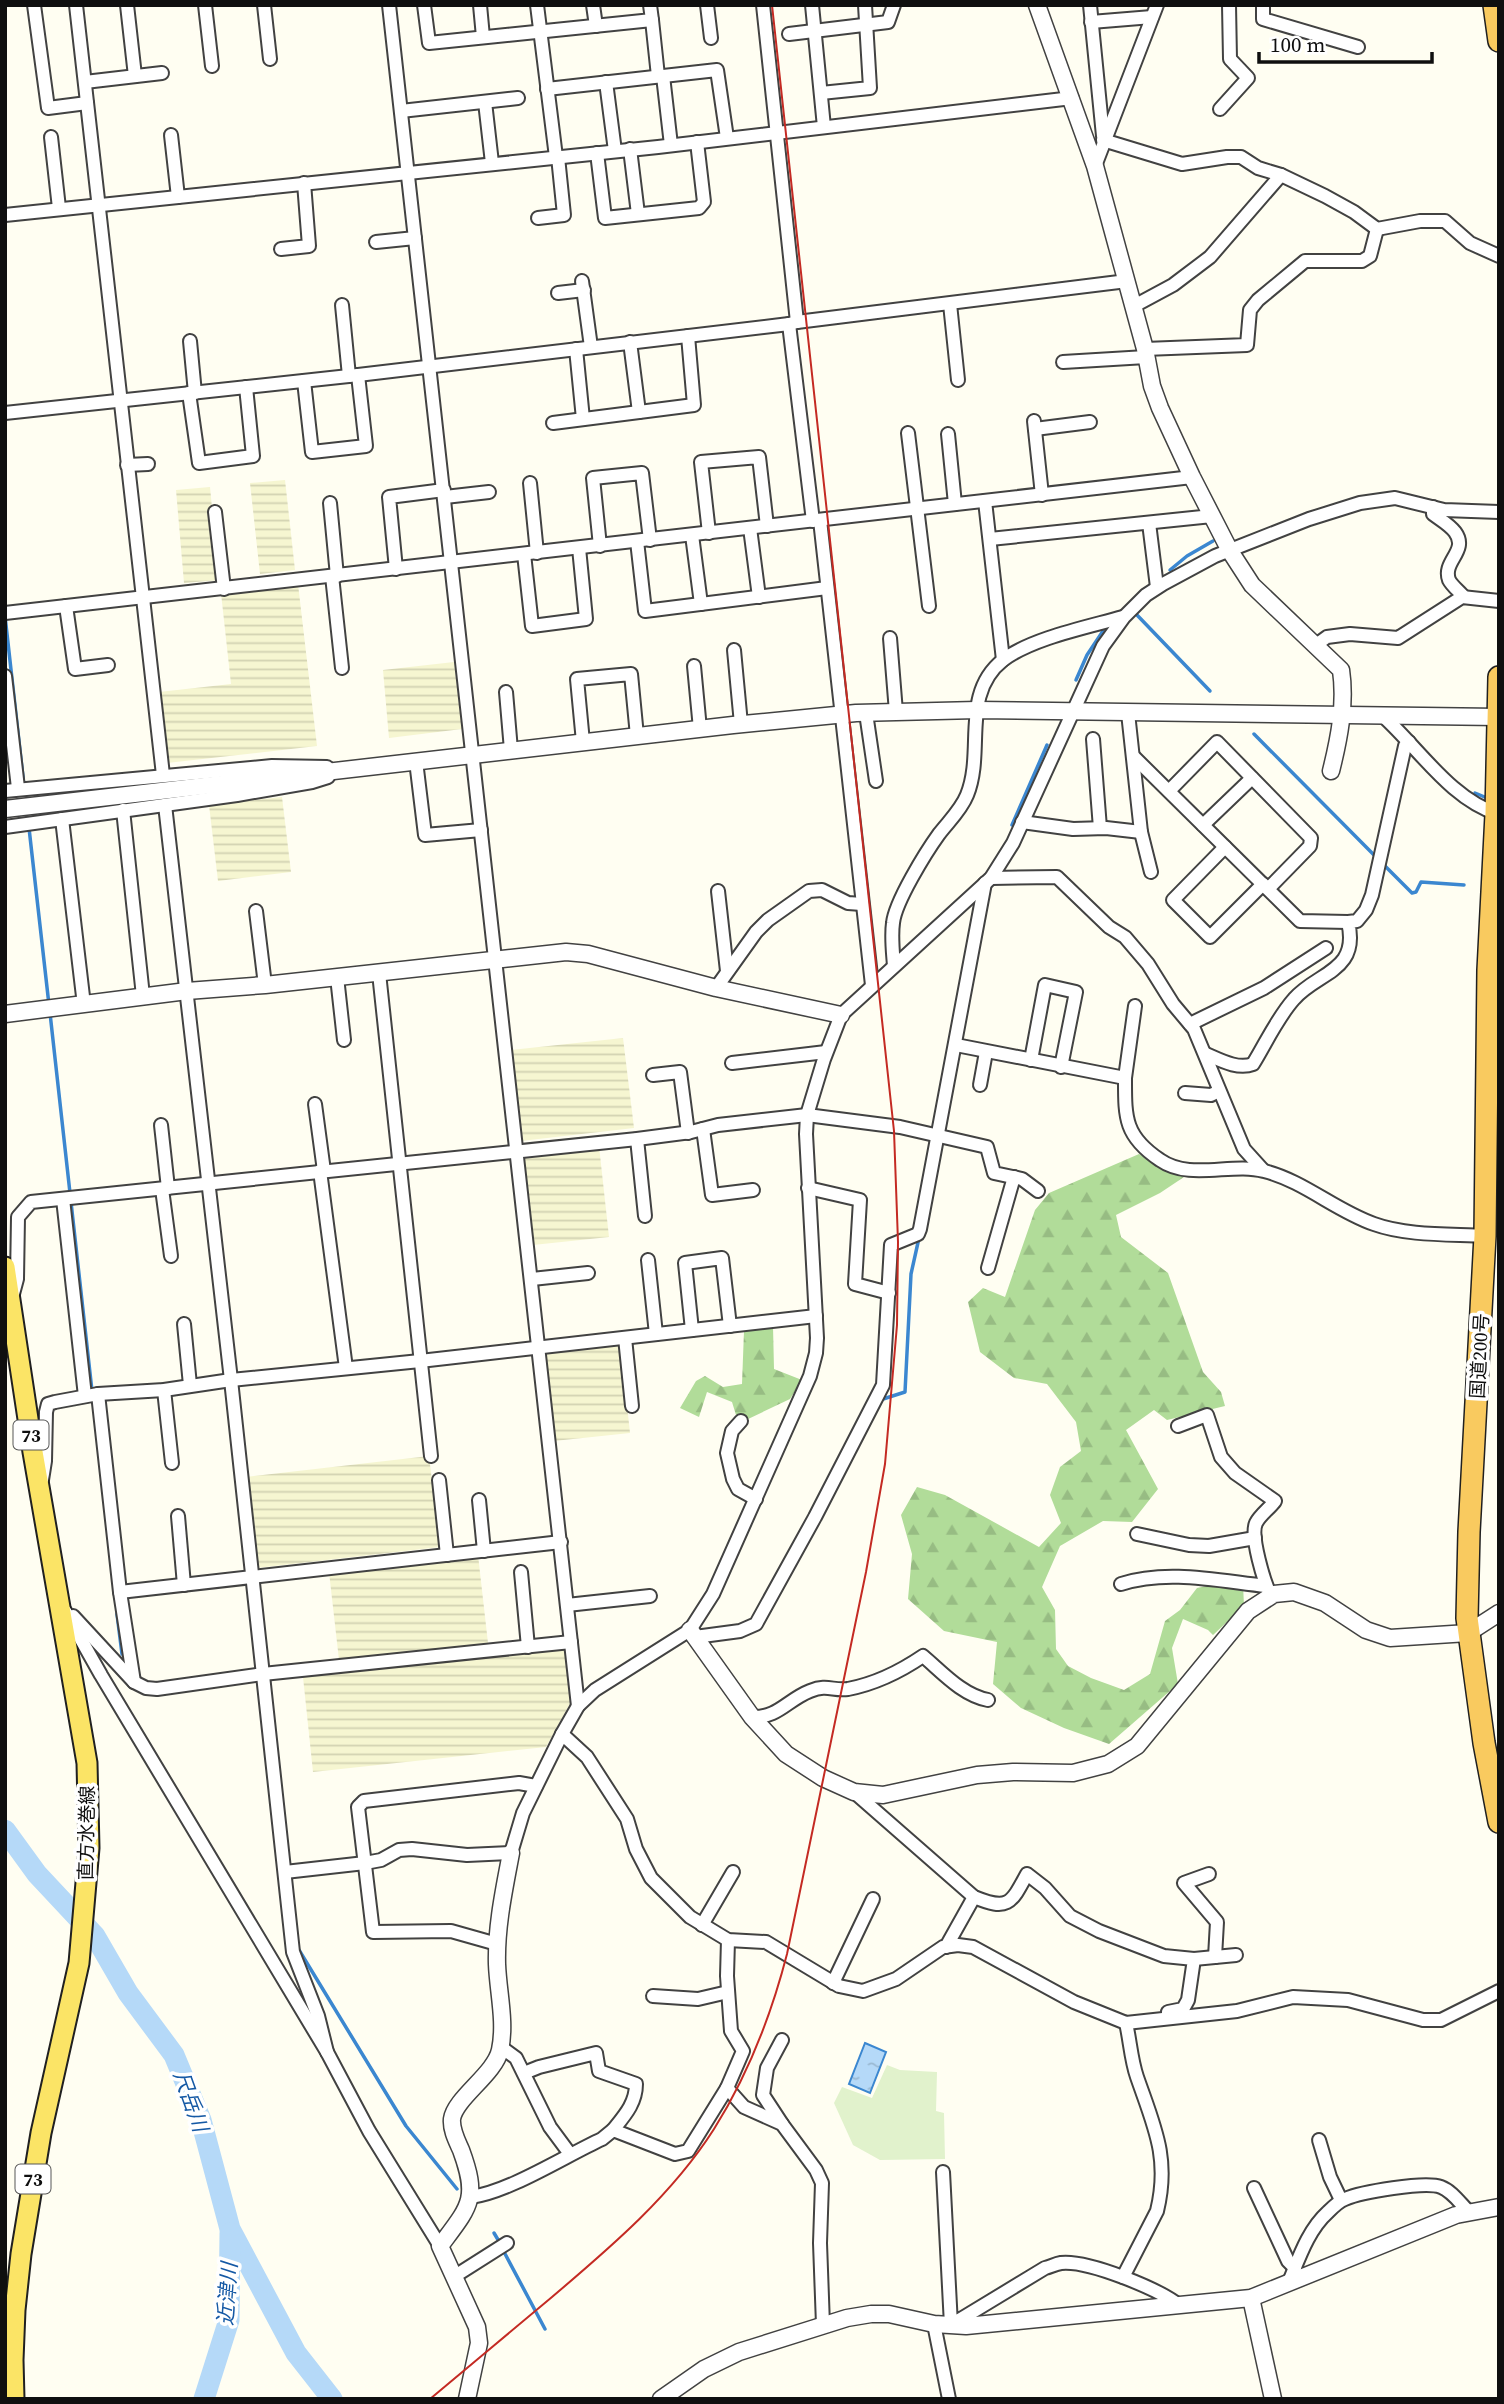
<svg xmlns="http://www.w3.org/2000/svg" width="1504" height="2404" viewBox="0 0 1504 2404" font-family="'Source Serif 4','Noto Sans JP',serif">
<style>
.farmland{fill:url(#farmland-rules)}
.forest{fill:url(#forest-firs)}
.pitch{fill:#e1f2cc}
.water{fill:url(#water-ripples);stroke:#3b87d0;stroke-width:2}
.lines{fill:none;stroke-linecap:round;stroke-linejoin:round}
.stream{stroke:#3b87d0;stroke-width:3.5}
.river{stroke:#b5d9f8;stroke-width:21}
.minor-casing{stroke:#424242;stroke-width:16}
.tertiary-casing{stroke:#424242;stroke-width:19}
.primary-casing{stroke:#202020;stroke-width:23}
.trunk-casing{stroke:#202020;stroke-width:24}
.minor{stroke:#fff;stroke-width:12}
.tertiary{stroke:#fff;stroke-width:16}
.primary{stroke:#fbe466;stroke-width:19}
.trunk{stroke:#f9ca5f;stroke-width:21}
.tram{stroke:#c42a23;stroke-width:2}
.labels{text-anchor:middle;dominant-baseline:central;stroke-width:7;stroke-linejoin:round;paint-order:stroke}
.shield{fill:#fff;stroke:#575757;stroke-width:2}
.shield-label{font-size:18px;font-weight:bold;fill:#0f0f0f}
.street-label{font-size:19px;fill:#0f0f0f;stroke:#fff}
.water-label{font-size:21px;font-style:italic;fill:#1559a5;stroke:#fff}
</style>
<defs>
<pattern id="farmland-rules" width="6" height="5" patternUnits="userSpaceOnUse" patternTransform="scale(1.75)"><rect width="6" height="5" fill="#f6f6d1"/><path d="M0 2.5h6" fill="none" stroke="#d2d2b2"/></pattern>
<pattern id="forest-firs" width="22" height="20" patternUnits="userSpaceOnUse" patternTransform="scale(1.75)"><rect width="22" height="20" fill="#b1dc99"/><path d="M5 1l3.5 6h-7zM16 11l3.5 6h-7z" fill="#97bc83"/></pattern>
<pattern id="water-ripples" width="26" height="14" patternUnits="userSpaceOnUse" patternTransform="scale(1.75)"><rect width="26" height="14" fill="#b5d9f8"/><path d="M2 4q2-2 4 0t4 0M15 11q2-2 4 0t4 0" fill="none" stroke="#9ab9d3"/></pattern>
</defs>
<rect width="100%" height="100%" fill="#fffef2"/>
<g class="farmland">
<path d="M 285,480 L 295,570 L 260,574 L 250,483 Z"/>
<path d="M 210,487 L 219,580 L 184,583 L 176,490 Z"/>
<path d="M 298,584 L 317,746 L 167,763 L 159,692 L 231,684 L 221,593 Z"/>
<path d="M 454,662 L 462,729 L 389,738 L 383,670 Z"/>
<path d="M 282,797 L 291,872 L 218,881 L 209,805 Z"/>
<path d="M 623,1038 L 634,1128 L 521,1141 L 511,1050 Z"/>
<path d="M 599,1146 L 609,1237 L 533,1245 L 523,1154 Z"/>
<path d="M 620,1341 L 630,1433 L 554,1441 L 544,1349 Z"/>
<path d="M 429,1456 L 440,1547 L 257,1568 L 246,1477 Z"/>
<path d="M 478,1555 L 488,1643 L 339,1660 L 329,1572 Z"/>
<path d="M 567,1648 L 573,1698 L 546,1747 L 313,1772 L 303,1677 Z"/>
</g>
<g class="forest">
<path d="M 1139,1154 L 1184,1177 L 1160,1193 L 1116,1215 L 1121,1237 L 1168,1273 L 1203,1372 L 1221,1392 L 1225,1406 L 1167,1420 L 1154,1410 L 1126,1430 L 1158,1489 L 1132,1522 L 1103,1521 L 1060,1546 L 1042,1587 L 1055,1610 L 1056,1649 L 1068,1666 L 1091,1678 L 1124,1690 L 1150,1674 L 1165,1621 L 1180,1610 L 1197,1588 L 1222,1583 L 1243,1584 L 1244,1606 L 1213,1635 L 1208,1630 L 1183,1619 L 1172,1648 L 1178,1684 L 1109,1744 L 1064,1728 L 1021,1708 L 993,1684 L 997,1642 L 944,1631 L 908,1599 L 912,1554 L 901,1515 L 917,1487 L 945,1495 L 1039,1547 L 1061,1523 L 1050,1495 L 1060,1467 L 1081,1451 L 1076,1422 L 1047,1384 L 1014,1378 L 980,1352 L 968,1302 L 983,1288 L 1005,1297 L 1035,1210 L 1049,1193 Z"/>
<path d="M 773,1326 L 774,1369 L 802,1380 L 790,1399 L 746,1420 L 736,1415 L 732,1402 L 707,1392 L 699,1417 L 680,1408 L 696,1381 L 705,1376 L 723,1387 L 742,1384 L 744,1331 Z"/>
</g>
<path class="pitch" d="M 887,2065 L 900,2070 L 937,2072 L 936,2111 L 944,2113 L 945,2159 L 880,2160 L 853,2145 L 834,2103 L 842,2087 L 872,2098 Z"/>
<path class="water" d="M 865,2043 L 886,2052 L 870,2093 L 849,2084 Z"/>
<g class="lines">
<g class="stream">
<path d="M 1170,570 L 1187,556 L 1213,541"/>
<path d="M 1137,615 L 1210,691"/>
<path d="M 5,616 L 24,786"/>
<path d="M 1076,680 L 1087,655 L 1103,631"/>
<path d="M 1254,734 L 1377,858"/>
<path d="M 1475,793 L 1487,798"/>
<path d="M 1012,825 L 1047,745"/>
<path d="M 29,828 L 49,1005"/>
<path d="M 1383,864 L 1412,893 L 1416,892 L 1421,882 L 1464,885"/>
<path d="M 50,1013 L 92,1391"/>
<path d="M 880,1400 L 905,1392 L 911,1274 L 919,1238"/>
<path d="M 117,1614 L 122,1654"/>
<path d="M 299,1950 L 406,2126 L 457,2189"/>
<path d="M 494,2233 L 500,2243"/>
<path d="M 503,2250 L 545,2329"/>
</g>
<g class="river">
<path d="M 5,1830 L 37,1874 L 95,1936 L 128,1993 L 174,2055 L 201,2120 L 230,2229 L 296,2353 L 332,2399"/>
<path d="M 204,2399 L 229,2320 L 230,2233"/>
</g>
<g class="minor-casing">
<g id="minor">
<path d="M 34,5 L 48,108 L 87,103"/>
<path d="M 76,5 L 163,775"/>
<path d="M 127,5 L 135,76"/>
<path d="M 205,5 L 212,66"/>
<path d="M 264,5 L 270,59"/>
<path d="M 389,5 L 578,1706"/>
<path d="M 424,5 L 429,43 L 652,20 L 650,5"/>
<path d="M 480,5 L 483,37"/>
<path d="M 537,5 L 556,157"/>
<path d="M 593,5 L 596,26"/>
<path d="M 707,5 L 711,38"/>
<path d="M 763,5 L 797,322"/>
<path d="M 812,5 L 824,127"/>
<path d="M 1090,5 L 1103,136"/>
<path d="M 1263,5 L 1263,19 L 1358,47"/>
<path d="M 652,20 L 658,76"/>
<path d="M 1091,22 L 1152,17"/>
<path d="M 789,34 L 888,22 L 894,5"/>
<path d="M 663,76 L 671,145"/>
<path d="M 85,82 L 162,73"/>
<path d="M 606,82 L 615,151"/>
<path d="M 547,89 L 717,70 L 727,138"/>
<path d="M 821,93 L 870,88 L 865,5"/>
<path d="M 485,102 L 492,163"/>
<path d="M 1220,109 L 1248,78 L 1230,59 L 1229,5"/>
<path d="M 401,111 L 518,98"/>
<path d="M 171,135 L 178,197"/>
<path d="M 51,137 L 59,208"/>
<path d="M 1103,140 L 1182,164 L 1227,157 L 1241,157 L 1258,168 L 1281,175 L 1325,196 L 1354,212 L 1377,229 L 1420,221 L 1445,221 L 1470,243 L 1499,256"/>
<path d="M 630,149 L 638,214"/>
<path d="M 597,153 L 605,218 L 699,208 L 704,202 L 697,142"/>
<path d="M 1095,166 L 1157,5"/>
<path d="M 5,215 L 658,147 L 1072,98"/>
<path d="M 538,218 L 564,215 L 558,157"/>
<path d="M 376,242 L 415,238"/>
<path d="M 281,249 L 309,246 L 304,183"/>
<path d="M 582,281 L 591,347"/>
<path d="M 558,293 L 584,290"/>
<path d="M 950,304 L 958,380"/>
<path d="M 342,305 L 349,376"/>
<path d="M 1134,306 L 1173,285 L 1210,257 L 1281,175"/>
<path d="M 789,324 L 813,521"/>
<path d="M 190,341 L 195,393"/>
<path d="M 630,342 L 639,412"/>
<path d="M 576,349 L 583,419"/>
<path d="M 1145,349 L 1247,345 L 1250,310 L 1258,300 L 1305,261 L 1362,261 L 1370,256 L 1377,229"/>
<path d="M 1063,362 L 1146,357"/>
<path d="M 304,381 L 312,452 L 366,446 L 358,375"/>
<path d="M 189,393 L 199,463 L 253,456 L 246,387"/>
<path d="M 5,413 L 358,375 L 789,324 L 797,322 L 1127,281"/>
<path d="M 1034,421 L 1042,495"/>
<path d="M 553,423 L 694,405 L 688,336"/>
<path d="M 1035,429 L 1090,422"/>
<path d="M 908,433 L 929,606"/>
<path d="M 948,434 L 955,504"/>
<path d="M 127,465 L 148,464"/>
<path d="M 530,483 L 537,553"/>
<path d="M 445,497 L 489,492"/>
<path d="M 985,501 L 1003,660"/>
<path d="M 330,503 L 337,576"/>
<path d="M 1433,507 L 1433,514 C 1441,520 1450,525 1455,532 C 1469,551 1442,561 1449,580 C 1452,586 1460,592 1464,597"/>
<path d="M 215,512 L 224,589"/>
<path d="M 820,520 L 872,985"/>
<path d="M 1149,523 L 1157,587"/>
<path d="M 750,528 L 759,597"/>
<path d="M 709,533 L 701,462 L 759,457 L 767,526"/>
<path d="M 692,535 L 701,604"/>
<path d="M 990,539 L 1212,516"/>
<path d="M 637,541 L 645,611 L 827,588"/>
<path d="M 600,546 L 593,478 L 642,473 L 650,540"/>
<path d="M 524,554 L 532,626 L 586,619 L 579,548"/>
<path d="M 396,569 L 389,497 L 444,490"/>
<path d="M 332,576 L 342,668"/>
<path d="M 66,606 L 75,669 L 108,665"/>
<path d="M 5,613 L 1192,477"/>
<path d="M 890,638 L 896,712"/>
<path d="M 1316,645 L 1327,637 L 1350,634 L 1398,638 L 1462,597 L 1499,601"/>
<path d="M 734,650 L 741,724"/>
<path d="M 694,666 L 700,729"/>
<path d="M 5,676 L 18,788"/>
<path d="M 506,692 L 511,750"/>
<path d="M 866,713 L 876,781"/>
<path d="M 1128,713 L 1141,832 L 1151,872"/>
<path d="M 1384,717 C 1420,750 1451,799 1498,814"/>
<path d="M 1093,739 L 1100,828"/>
<path d="M 583,742 L 577,679 L 631,674 L 637,736"/>
<path d="M 1133,756 L 1300,921 L 1348,922"/>
<path d="M 416,761 L 425,835 L 481,830"/>
<path d="M 5,791 L 272,766 L 327,767"/>
<path d="M 1169,791 L 1217,742 L 1311,838 L 1310,846 L 1268,889"/>
<path d="M 165,805 L 231,1380 L 293,1952 L 318,2016 L 327,2052"/>
<path d="M 123,810 L 143,996"/>
<path d="M 62,819 L 84,1005"/>
<path d="M 1022,822 L 1073,829 L 1106,828 L 1141,832"/>
<path d="M 1203,825 L 1252,778"/>
<path d="M 5,827 L 237,795 L 312,782 L 328,777"/>
<path d="M 1225,847 L 1173,900 L 1210,937 L 1263,884"/>
<path d="M 991,878 L 1057,877 L 1109,927 L 1125,937 L 1148,964 L 1173,1004 L 1194,1029 L 1244,1149 L 1263,1170"/>
<path d="M 718,891 L 727,971"/>
<path d="M 256,911 L 265,985"/>
<path d="M 894,966 C 893,952 891,937 893,923 C 895,902 926,852 939,834 C 949,821 961,810 967,795 C 985,751 960,694 1003,660 C 1032,638 1088,627 1123,617"/>
<path d="M 379,973 L 431,1456"/>
<path d="M 337,977 L 344,1040"/>
<path d="M 716,988 L 756,932 L 768,920 L 809,891 L 822,890 L 848,903 L 862,904"/>
<path d="M 1190,1024 L 1264,988 L 1326,948"/>
<path d="M 956,1045 L 1125,1078 L 1135,1006"/>
<path d="M 1206,1054 C 1220,1060 1238,1070 1253,1064 C 1266,1043 1277,1018 1294,999 C 1317,972 1360,972 1348,922 L 1357,921 L 1366,910 L 1372,895 L 1405,746 L 1409,742"/>
<path d="M 1031,1060 L 1045,985 L 1076,992 L 1061,1067"/>
<path d="M 732,1063 L 826,1052"/>
<path d="M 653,1075 L 680,1072 L 688,1133"/>
<path d="M 1125,1078 C 1125,1117 1124,1136 1160,1160 C 1190,1181 1232,1162 1264,1171 C 1304,1181 1336,1211 1374,1224 C 1407,1236 1451,1234 1485,1236"/>
<path d="M 980,1085 L 986,1052"/>
<path d="M 1185,1093 L 1211,1095 L 1219,1091"/>
<path d="M 315,1104 L 324,1171"/>
<path d="M 161,1125 L 168,1188"/>
<path d="M 703,1129 L 712,1195 L 753,1190"/>
<path d="M 637,1139 L 645,1216"/>
<path d="M 320,1171 L 346,1368"/>
<path d="M 808,1188 L 860,1200 L 855,1284 L 889,1293"/>
<path d="M 162,1189 L 171,1256"/>
<path d="M 63,1199 L 85,1396"/>
<path d="M 648,1260 L 656,1334"/>
<path d="M 988,1268 L 1014,1177"/>
<path d="M 532,1279 L 588,1273"/>
<path d="M 13,1294 L 17,1279 L 18,1217 L 31,1202 L 637,1139 L 691,1132 L 718,1125 L 807,1115 L 900,1127 L 987,1147 L 994,1173 L 1022,1179 L 1038,1191"/>
<path d="M 184,1324 L 190,1385"/>
<path d="M 692,1330 L 685,1263 L 722,1258 L 730,1326"/>
<path d="M 625,1338 L 632,1406"/>
<path d="M 164,1390 L 172,1463"/>
<path d="M 98,1394 L 120,1592 L 134,1682"/>
<path d="M 741,1421 L 732,1431 L 727,1453 L 733,1479 L 738,1489 L 756,1499"/>
<path d="M 1178,1426 L 1207,1415 L 1221,1457 L 1235,1473 L 1275,1501 C 1270,1508 1260,1515 1256,1523 C 1250,1536 1264,1582 1271,1596"/>
<path d="M 42,1480 L 45,1461 L 46,1412 L 48,1404 L 55,1402 L 98,1394 L 164,1390 L 231,1380 L 420,1361 L 816,1316"/>
<path d="M 439,1480 L 447,1555"/>
<path d="M 479,1500 L 484,1551"/>
<path d="M 178,1516 L 184,1585"/>
<path d="M 1137,1534 L 1189,1545 L 1209,1546 L 1255,1538"/>
<path d="M 521,1572 L 528,1647"/>
<path d="M 1121,1584 C 1167,1569 1219,1581 1266,1586"/>
<path d="M 120,1592 L 561,1542"/>
<path d="M 567,1605 L 650,1596"/>
<path d="M 65,1611 L 101,1675 L 327,2052 L 369,2131 L 440,2246"/>
<path d="M 73,1616 L 134,1682 L 146,1688 L 157,1689 L 263,1674 L 571,1642"/>
<path d="M 695,1637 L 740,1631 L 756,1624 L 815,1517 L 883,1385 L 891,1245 L 918,1234 L 920,1229 L 985,883"/>
<path d="M 752,1717 C 778,1718 787,1700 810,1691 C 828,1684 832,1691 848,1689 C 874,1684 901,1671 923,1656 C 942,1672 962,1695 988,1700"/>
<path d="M 562,1734 L 587,1757 L 627,1819 L 636,1849 L 651,1878 L 690,1917 L 728,1940 L 766,1942 L 839,1986 L 863,1991 L 896,1979 L 943,1947 L 958,1945 L 973,1947 L 1074,2002 L 1126,2023 L 1237,2011 L 1293,1997 L 1348,2000 L 1423,2020 L 1441,2020 L 1499,1991"/>
<path d="M 854,1792 L 974,1897 C 1008,1911 1011,1904 1027,1874 L 1045,1888 L 1070,1916 L 1099,1931 L 1164,1956 L 1194,1959 L 1188,2000 L 1183,2009 L 1168,2012"/>
<path d="M 285,1872 L 365,1863 L 381,1860 L 399,1850 L 412,1849 L 467,1855 L 511,1853 L 523,1813 L 562,1734 L 578,1706 L 595,1690 L 690,1630 L 713,1594 L 810,1376 L 816,1353 L 817,1338 L 806,1134 L 807,1115 L 824,1059 L 841,1015 L 991,878 L 1013,843 L 1103,646 L 1124,617 L 1146,595 L 1163,584 L 1215,556 L 1309,519 L 1360,503 L 1395,498 L 1444,510 L 1499,512"/>
<path d="M 1209,1874 L 1184,1883 L 1217,1922 L 1215,1957"/>
<path d="M 702,1925 L 733,1872"/>
<path d="M 728,1940 L 727,1976 L 731,2031 L 743,2051 L 727,2088 L 744,2107 L 782,2124 L 816,2170 L 822,2183 L 820,2243 L 823,2325"/>
<path d="M 497,1944 L 451,1931 L 373,1932 L 358,1807 L 364,1801 L 519,1783 L 536,1786"/>
<path d="M 946,1947 L 974,1897"/>
<path d="M 1194,1959 L 1236,1955"/>
<path d="M 833,1983 L 873,1899"/>
<path d="M 653,1996 L 698,1999 L 728,1992"/>
<path d="M 501,2047 L 516,2058 L 550,2127 L 570,2154"/>
<path d="M 524,2073 L 539,2067 L 596,2053 L 599,2071 L 636,2084 C 636,2103 625,2115 613,2130"/>
<path d="M 782,2124 L 763,2095 L 767,2068 L 782,2040"/>
<path d="M 1319,2140 L 1330,2177 L 1341,2200"/>
<path d="M 943,2172 L 951,2325 L 1045,2268 C 1050,2267 1055,2264 1061,2263 C 1088,2260 1159,2289 1180,2306"/>
<path d="M 1254,2188 L 1288,2261 L 1295,2268"/>
<path d="M 471,2197 C 509,2192 565,2156 602,2139 L 613,2130 L 675,2154 L 688,2151 L 727,2088"/>
<path d="M 455,2276 L 507,2243"/>
<path d="M 1123,2277 L 1157,2211 C 1170,2158 1154,2126 1137,2077 C 1131,2060 1130,2040 1126,2023"/>
<path d="M 1289,2282 C 1299,2258 1308,2230 1328,2212 C 1333,2207 1339,2201 1345,2199 C 1361,2192 1425,2181 1441,2187 C 1452,2191 1460,2203 1469,2212"/>
<path d="M 934,2324 L 949,2399"/>
</g>
</g>
<g class="tertiary-casing">
<g id="tertiary">
<path d="M 1037,5 L 1095,166 L 1145,349 L 1152,386 L 1160,408 L 1192,477 L 1230,551 L 1252,585 L 1341,670 C 1346,704 1339,739 1331,771"/>
<path d="M 5,809 L 733,725 L 856,713 L 977,710 L 1499,717"/>
<path d="M 5,1014 L 187,991 L 265,985 L 566,952 L 588,954 L 716,988 L 841,1015"/>
<path d="M 690,1630 L 752,1717 L 786,1754 L 823,1778 L 854,1792 L 883,1795 L 977,1775 L 1013,1772 L 1073,1773 L 1108,1764 L 1137,1746 L 1248,1611 L 1274,1594 L 1294,1592 L 1325,1603 L 1366,1630 L 1390,1638 L 1468,1633 L 1499,1613"/>
<path d="M 1251,2298 L 1273,2399"/>
<path d="M 467,2399 L 479,2343 L 477,2327 L 440,2246 C 470,2206 479,2199 461,2150 C 457,2141 451,2130 452,2119 C 455,2098 495,2074 500,2050 C 506,2022 498,1992 497,1964 C 496,1927 504,1890 511,1853"/>
<path d="M 661,2399 L 704,2369 L 739,2352 L 847,2318 L 871,2314 L 889,2314 L 934,2324 L 966,2326 L 1251,2298 L 1456,2215 L 1499,2207"/>
</g>
</g>
<g class="primary-casing">
<path id="primary" d="M 5,1267 L 33,1452 L 87,1763 L 89,1848 L 79,1963 L 41,2133 L 21,2254 L 15,2310 L 13,2360 L 14,2399"/>
</g>
<g class="trunk-casing">
<g id="trunk">
<path d="M 1494,5 L 1499,41"/>
<path d="M 1499,677 L 1496,814 L 1488,970 L 1485,1236 L 1469,1532 L 1467,1618 L 1484,1743 L 1499,1822"/>
</g>
</g>
<use href="#minor" class="minor"/>
<use href="#tertiary" class="tertiary"/>
<use href="#primary" class="primary"/>
<use href="#trunk" class="trunk"/>
<path class="tram" d="M 430,2399 C 471,2365 511,2331 552,2297 C 611,2247 672,2195 714,2129 C 748,2075 771,2016 787,1954 L 866,1572 L 885,1464 L 897,1325 L 898,1242 L 894,1131 L 772,5"/>
</g>
<g class="labels">
<g class="shield">
<rect x="13.5" y="1420.5" width="35" height="29" rx="5"/>
<rect x="15.5" y="2164.5" width="35" height="29" rx="5"/>
</g>
<g class="shield-label">
<text x="31" y="1435">73</text>
<text x="33" y="2179">73</text>
</g>
<g class="street-label">
<text transform="translate(1479 1356) rotate(-87)">国道200号</text>
<text transform="translate(86 1833) rotate(-89)">直方水巻線</text>
</g>
<g class="water-label">
<text transform="translate(191 2101) rotate(70)">尺岳川</text>
<text transform="translate(227 2294) rotate(-86)">近津川</text>
</g>
</g>
<rect width="1504" height="2404" fill="none" stroke="#0f0f0f" stroke-width="14"/>
<path d="M1259 52v10h173v-10" fill="none" stroke="#0f0f0f" stroke-width="3.5"/>
<text x="1270" y="52" font-size="21" fill="#0f0f0f" stroke="#ffffff" stroke-width="5" paint-order="stroke">100 m</text>
</svg>
